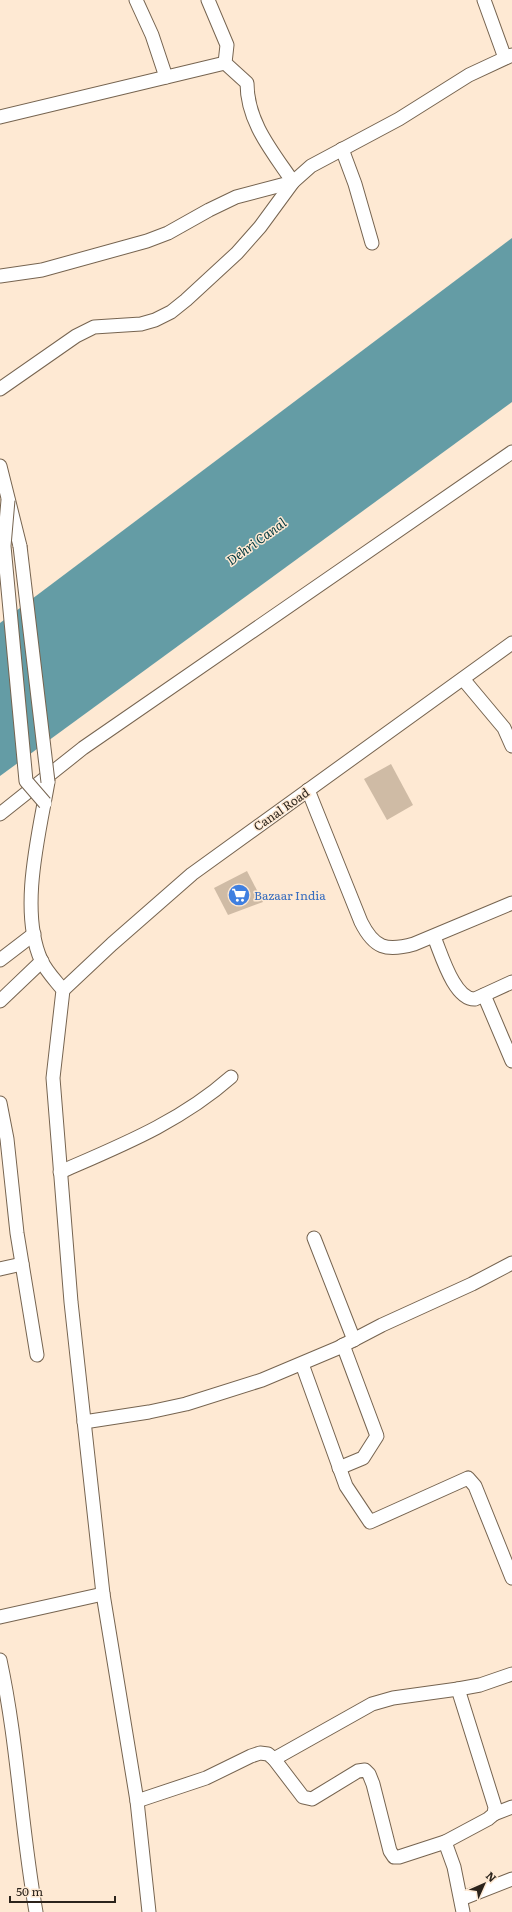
<svg xmlns="http://www.w3.org/2000/svg" width="512" height="1912" viewBox="0 0 512 1912" font-family="Literata,serif">
<style>
.water{fill:#649ca5}
.building{fill:#cfbba5}
.lines{fill:none;stroke-linecap:round;stroke-linejoin:round}
.minor-casing{stroke:#766450;stroke-width:15}
.minor{stroke:#fff;stroke-width:13}
.minor-bridge-casing{stroke:#766450;stroke-width:15;stroke-linecap:butt}
.minor-bridge{stroke:#fff;stroke-width:13}
.labels{text-anchor:middle;dominant-baseline:central;stroke-width:3;stroke-linejoin:round;paint-order:stroke}
.street-label{font-size:12px;fill:#2b231b;stroke:#fee9d3}
.shop-label{font-size:12px;fill:#366cbe;stroke:#fee9d3;text-anchor:start}
.water-label{font-size:13px;font-style:italic;fill:#00383f;stroke:#fee9d3}
</style>
<rect width="100%" height="100%" fill="#fee9d3"/>
<path class="water" d="M 512,238 L 512,402 L 0,776 L 0,623 Z"/>
<g class="building">
<path d="M 391,764 L 413,805 L 387,820 L 364,779 Z"/>
<path d="M 247,871 L 263,902 L 228,915 L 214,888 Z"/>
</g>
<g class="lines">
<g class="minor-casing">
<g id="minor">
<path d="M 136,0 L 152,35 L 166,77"/>
<path d="M 484,0 L 505,58"/>
<path d="M 0,117 L 225,63"/>
<path d="M 342,149 L 355,184 L 372,243"/>
<path d="M 0,276 L 42,270 L 147,241 L 168,233 L 209,210 L 236,197 L 293,182 C 272,151 247,122 247,83 L 225,63 L 227,45 L 208,0"/>
<path d="M 0,389 L 76,336 L 94,327 L 141,324 L 155,320 L 171,312 L 186,300 L 237,253 L 260,227 L 293,182 L 311,166 L 399,119 L 469,75 L 512,55"/>
<path d="M 0,466 L 20,546"/>
<path d="M 463,679 L 504,728 L 512,746"/>
<path d="M 48,782 C 39,834 19,910 41,960 C 46,971 56,981 63,990 L 53,1078 L 71,1302 L 103,1594 L 137,1801 L 149,1912"/>
<path d="M 308,790 L 361,922 C 374,948 386,952 414,944 L 512,903"/>
<path d="M 0,814 L 83,748 L 512,452"/>
<path d="M 434,937 C 441,953 454,1000 475,999 L 512,982"/>
<path d="M 0,960 L 34,934"/>
<path d="M 63,990 L 112,944 L 192,874 L 512,643"/>
<path d="M 484,995 L 512,1061"/>
<path d="M 0,1001 L 42,961"/>
<path d="M 0,1103 L 7,1139 L 17,1233 L 37,1355"/>
<path d="M 60,1172 C 122,1145 180,1122 231,1077"/>
<path d="M 314,1238 L 354,1340"/>
<path d="M 0,1269 L 22,1264"/>
<path d="M 302,1364 L 346,1486 L 370,1522 L 468,1478 L 475,1486 L 512,1578"/>
<path d="M 84,1422 L 149,1412 L 186,1404 L 262,1380 L 338,1348 L 382,1325 L 472,1284 L 512,1263"/>
<path d="M 339,1468 L 363,1458 L 377,1436 L 343,1345"/>
<path d="M 0,1617 L 103,1594"/>
<path d="M 0,1660 C 18,1743 21,1829 36,1912"/>
<path d="M 274,1759 L 303,1797 L 312,1799 L 358,1771 L 365,1770 L 369,1774 L 373,1784 L 390,1851 L 394,1857 L 399,1857 L 445,1842"/>
<path d="M 137,1801 L 206,1778 L 251,1756 L 260,1753 L 268,1754 L 274,1759 L 372,1704 L 393,1698 L 458,1689"/>
<path d="M 494,1814 L 512,1807"/>
<path d="M 461,1899 L 512,1879"/>
<path d="M 463,1912 L 454,1867 L 445,1842 L 488,1819 L 494,1814 L 495,1807 L 458,1689 L 480,1685 L 512,1674"/>
</g>
</g>
<use href="#minor" class="minor"/>
<g class="minor-bridge-casing">
<g id="minor-bridge">
<path d="M 8,500 L 4,546 L 26,781 L 45,803"/>
<path d="M 20,546 L 48,782"/>
</g>
</g>
<use href="#minor-bridge" class="minor-bridge"/>
</g>
<defs>
<g id="supermarket-disc" transform="scale(1.15)"><circle r="9.5" fill="#3f7fe0" stroke="#fee9d3"/><path d="M-6-5.5h2.5l.6 2H6L4.5 2H-2.5L-4.4-4H-6ZM-1.5 3.2a1.3 1.3 0 1 0 .1 0ZM3 3.2a1.3 1.3 0 1 0 .1 0Z" fill="#fff"/></g>
</defs>
<g fill-rule="evenodd">
<use href="#supermarket-disc" x="239" y="895"/>
</g>
<g class="labels">
<g class="street-label">
<text transform="translate(281 809) rotate(-35)">Canal Road</text>
</g>
<g class="shop-label">
<text x="254" y="895">Bazaar India</text>
</g>
<g class="water-label">
<text transform="translate(256 541) rotate(-36)">Dehri Canal</text>
</g>
</g>
<g transform="translate(484 1884) rotate(45)" stroke="#fee9d3" stroke-width="3" paint-order="stroke">
<path d="M0-3L7 15L0 10L-7 15Z" fill="#2b231b"/>
<text y="-6" font-size="11" font-weight="bold" text-anchor="middle" fill="#2b231b">N</text>
</g>
<path d="M10 1896v6h105v-6" fill="none" stroke="#2b231b" stroke-width="2"/>
<text x="16" y="1896" font-size="12" fill="#2b231b" stroke="#fee9d3" stroke-width="3" paint-order="stroke">50 m</text>
</svg>
